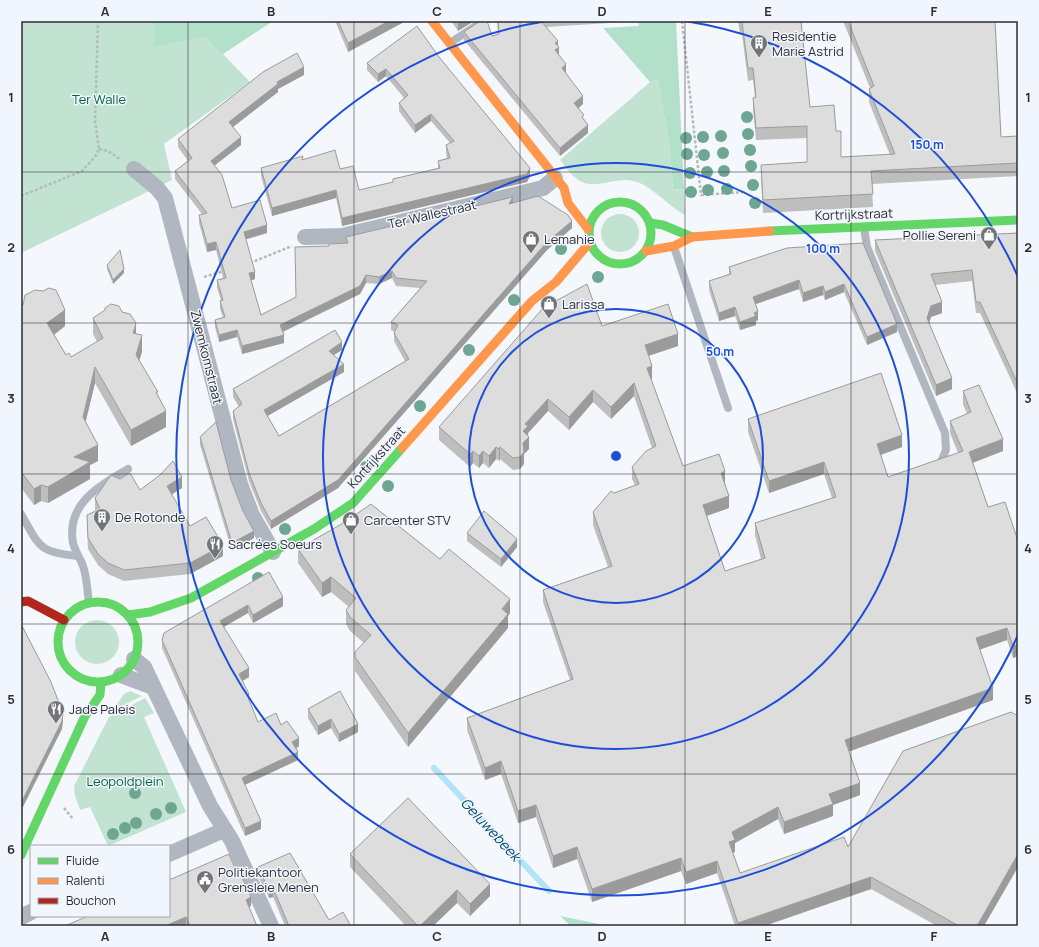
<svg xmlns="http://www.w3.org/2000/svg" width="1039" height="947" viewBox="0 0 1039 947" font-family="Manrope,sans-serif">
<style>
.green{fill:#c2e3d2}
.forest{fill:#b3e0ca}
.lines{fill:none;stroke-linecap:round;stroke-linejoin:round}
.stream{stroke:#b3e3fa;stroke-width:6}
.path{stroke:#b5babf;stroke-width:2.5;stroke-dasharray:3 2;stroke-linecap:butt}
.lane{stroke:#b0b7c0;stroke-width:8}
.street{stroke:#b0b7c0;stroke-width:16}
.fast{stroke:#63d668;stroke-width:9}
.slow{stroke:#ff974d;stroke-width:9}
.jam{stroke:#b3261e;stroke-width:9}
.tree{fill:#6ea692}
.wall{fill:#bebebf}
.shaded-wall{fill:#9b9b9b}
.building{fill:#ddddde;stroke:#9b9b9b}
.grid{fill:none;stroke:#2c2e32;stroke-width:1;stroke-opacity:0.55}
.ring{fill:none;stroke:#1d4ed8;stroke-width:2}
.labels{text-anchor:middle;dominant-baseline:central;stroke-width:3;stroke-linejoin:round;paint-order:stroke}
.poi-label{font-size:13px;fill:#2c2e32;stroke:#f1f6fe;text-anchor:start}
.park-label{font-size:13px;fill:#00643d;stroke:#f1f6fe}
.street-label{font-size:13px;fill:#2c2e32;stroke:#f1f6fe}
.water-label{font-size:14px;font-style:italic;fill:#004d67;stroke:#f1f6fe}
.centre{fill:#1d4ed8;stroke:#f1f6fe;stroke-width:2}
.ring-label{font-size:12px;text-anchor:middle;font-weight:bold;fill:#1d4ed8;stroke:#f1f6fe;stroke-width:3;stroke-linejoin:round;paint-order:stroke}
.neatline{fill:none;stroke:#2c2e32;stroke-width:1.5}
.grid-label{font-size:13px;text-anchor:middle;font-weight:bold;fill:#2c2e32}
</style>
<rect width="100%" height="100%" fill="#f4f7fb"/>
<g class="green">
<path d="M 21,21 L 273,21 L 223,54 L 250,82 L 164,144 L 172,180 L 21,253 Z"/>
<path d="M 658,80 L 670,150 L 673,189 L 684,190 L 685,215 C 668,206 651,185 634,181 C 614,176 594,192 577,179 C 570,174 565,166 560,160 L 650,82 Z"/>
<circle cx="620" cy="233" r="19"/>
<circle cx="97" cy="642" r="22"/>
<path d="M 130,691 L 142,696 L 112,711 L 124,694 Z"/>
<path d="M 145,698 L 154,713 L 144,717 L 186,812 L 108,846 L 90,807 L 80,810 L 75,796 L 74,786 L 109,717 Z"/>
</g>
<g class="forest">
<path d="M 154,21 L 273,21 L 222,54 L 205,36 L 154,47 Z"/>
<path d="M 638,21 L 676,21 L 684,190 L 673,189 L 670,150 L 658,80 L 650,82 L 603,28 L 639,26 Z"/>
<path d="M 560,916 L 609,926 L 571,926 Z"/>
</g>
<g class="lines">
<path class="stream" d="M 434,768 L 549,891"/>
<g class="path">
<path d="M 682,21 L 701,195 L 743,192"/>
<path d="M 99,149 L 108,151 L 120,159"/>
<path d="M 21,196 L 82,171 L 95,157 L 99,149 L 95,121 L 98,21"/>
<path d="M 250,263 L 292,246"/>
<path d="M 204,277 L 224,271"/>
<path d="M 64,808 L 73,819"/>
</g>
<g class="lane">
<path d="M 450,43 L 483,21"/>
<path d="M 864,228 L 867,247 L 945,433 L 946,450 L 941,462"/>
<path d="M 674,247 L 728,408"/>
<path d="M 21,514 C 40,547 38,552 78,556"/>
<path d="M 89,602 C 87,590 87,577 83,566 C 80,558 75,551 73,543 C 66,504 99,486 128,469"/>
</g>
<g class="street">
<path d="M 134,169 L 157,188 L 165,198 L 240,484 L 252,515 L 273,552"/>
<path d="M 305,237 L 342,236 L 543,188 L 555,178"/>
<path d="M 134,659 L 144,667 L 210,806 L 232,841 L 271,926"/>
<path d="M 121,675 L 153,687"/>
<path d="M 169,854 L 224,830"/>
<path d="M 21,917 L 31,912"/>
</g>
<g class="fast">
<circle cx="620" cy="233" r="31"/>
<path d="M 650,223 L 663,225 L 692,237"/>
<path d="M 770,231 L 1018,220"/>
<circle cx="98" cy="642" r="40"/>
<path d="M 128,615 L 150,612 L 191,598 L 314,529 L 353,503 L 402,448"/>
<path d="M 21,855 L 85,716 L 100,695 L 101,682"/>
</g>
<g class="slow">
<path d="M 432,21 L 564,188 L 568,203 L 588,229"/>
<path d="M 646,251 L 674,246 L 692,237 L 770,231"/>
<path d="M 402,448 L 532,301 L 556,282 L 590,242"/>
</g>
<path class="jam" d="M 21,602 L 28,601 L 64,620"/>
</g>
<g class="tree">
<circle cx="747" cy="117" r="6"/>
<circle cx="748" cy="134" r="6"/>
<circle cx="721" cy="136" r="6"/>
<circle cx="703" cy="137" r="6"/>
<circle cx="686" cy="138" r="6"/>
<circle cx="750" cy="150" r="6"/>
<circle cx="723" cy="153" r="6"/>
<circle cx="687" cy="154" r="6"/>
<circle cx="704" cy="155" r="6"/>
<circle cx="751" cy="166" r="6"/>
<circle cx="724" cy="171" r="6"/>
<circle cx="707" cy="172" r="6"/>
<circle cx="690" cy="173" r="6"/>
<circle cx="753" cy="185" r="6"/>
<circle cx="727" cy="189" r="6"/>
<circle cx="708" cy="190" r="6"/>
<circle cx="691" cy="192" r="6"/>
<circle cx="755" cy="203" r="6"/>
<circle cx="561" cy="249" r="6"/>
<circle cx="598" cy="277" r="6"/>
<circle cx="514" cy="300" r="6"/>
<circle cx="469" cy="350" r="6"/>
<circle cx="420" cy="406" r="6"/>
<circle cx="366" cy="467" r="6"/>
<circle cx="388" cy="486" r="6"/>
<circle cx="285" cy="529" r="6"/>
<circle cx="258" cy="578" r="6"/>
<circle cx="135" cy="793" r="6"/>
<circle cx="171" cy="808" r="6"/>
<circle cx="156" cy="814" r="6"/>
<circle cx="136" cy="823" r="6"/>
<circle cx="125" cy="828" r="6"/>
<circle cx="113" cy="834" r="6"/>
</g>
<g class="wall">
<path d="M 335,21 L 404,21 L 404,22 L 348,52 Z"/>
<path d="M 451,21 L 474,21 L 458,31 Z"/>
<path d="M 497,21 L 625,21 L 625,22 L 546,27 L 558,46 L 559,55 L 566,73 L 583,104 L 578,108 L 584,119 L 588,133 L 560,156 L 464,40 L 464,32 L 492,36 L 498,34 Z"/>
<path d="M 738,21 L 801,21 L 810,107 L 836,131 L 841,157 L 890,155 L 869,102 L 869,89 L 870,88 L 843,21 L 995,21 L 1001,137 L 1018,136 L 1018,176 L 872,184 L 873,207 L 763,213 L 761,178 L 761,165 L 807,162 L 807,138 L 756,140 L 753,110 L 753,98 L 755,98 L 753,80 L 748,81 L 742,34 L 740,35 Z"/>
<path d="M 439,57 L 530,176 L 527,182 L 342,226 L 336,198 L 272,216 L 261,176 L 261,168 L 303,160 L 340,169 L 359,190 L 393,182 L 393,179 L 438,168 L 438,161 L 447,158 L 446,153 L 446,145 L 450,143 L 431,121 L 415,133 L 399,111 L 399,103 L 404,98 L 386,76 L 378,82 L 367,70 L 367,63 Z"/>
<path d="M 304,75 L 278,89 L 278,92 L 233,127 L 241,145 L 214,166 L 232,208 L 267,233 L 246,239 L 255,279 L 251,280 L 261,315 L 296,298 L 329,246 L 346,243 L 346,237 L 513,203 L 572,228 L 547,250 L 338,488 L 271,529 L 261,511 L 249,481 L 233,419 L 233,411 L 239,407 L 233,397 L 233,389 L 342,350 L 334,355 L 344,372 L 267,416 L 279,436 L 405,361 L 394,341 L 394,333 L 395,332 L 391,330 L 391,322 L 420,288 L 396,286 L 392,278 L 379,284 L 366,283 L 360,294 L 283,332 L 284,343 L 242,354 L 237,337 L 219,342 L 215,327 L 215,320 L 223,317 L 220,309 L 220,301 L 221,300 L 217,288 L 217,280 L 223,278 L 216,250 L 207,252 L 199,223 L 199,215 L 202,214 L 175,179 L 175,171 L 188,161 L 178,147 L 178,139 Z"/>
<path d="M 1018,233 L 1018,395 L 980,313 L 976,313 L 972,281 L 935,285 L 942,313 L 931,317 L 929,323 L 952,389 L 936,396 L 875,251 L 875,240 Z"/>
<path d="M 863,243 L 897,332 L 867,345 L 844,292 L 825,300 L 823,295 L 803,302 L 799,289 L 756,304 L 758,320 L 756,321 L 756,325 L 740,330 L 735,316 L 719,321 L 709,290 L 709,281 L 729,274 L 729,267 Z"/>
<path d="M 107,265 L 124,273 L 113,284 L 107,269 Z"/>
<path d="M 554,302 L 602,326 L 678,346 L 648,356 L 651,379 L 683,466 L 725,483 L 729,508 L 707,516 L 725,571 L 761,559 L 755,535 L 755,523 L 832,498 L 824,474 L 769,493 L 748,432 L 748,419 L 902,447 L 881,455 L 888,477 L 958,453 L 950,433 L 950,421 L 967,414 L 963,404 L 963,391 L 1003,451 L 973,463 L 988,507 L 1018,541 L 1018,656 L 1013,658 L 1007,640 L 980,649 L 993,700 L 849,751 L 860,795 L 833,805 L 833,816 L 784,834 L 778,819 L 735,843 L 735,852 L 733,853 L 740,873 L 848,847 L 984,926 L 937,926 L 871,889 L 764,926 L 735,926 L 717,873 L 686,884 L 681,871 L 592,902 L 577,859 L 553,868 L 536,817 L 518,823 L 501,774 L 485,780 L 467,730 L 467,718 L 570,680 L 543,602 L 543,590 L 608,567 L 593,525 L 593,512 L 614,493 L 635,485 L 632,479 L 632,467 L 652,448 L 634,396 L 611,419 L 593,402 L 569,430 L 548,411 L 528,433 L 529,449 L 524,454 L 524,464 L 520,469 L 513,470 L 500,459 L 499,461 L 496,459 L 489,468 L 483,463 L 479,468 L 473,463 L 470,467 L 439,440 L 439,427 Z"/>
<path d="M 21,304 L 65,326 L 54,335 L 66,355 L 71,357 L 97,342 L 93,334 L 93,318 L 122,312 L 136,334 L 142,352 L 139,360 L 158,395 L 166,427 L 131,446 L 95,383 L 85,422 L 98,461 L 90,465 L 90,479 L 48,503 L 41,501 L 34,505 L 22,489 L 21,489 Z"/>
<path d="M 200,437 L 254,538 L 232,551 L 200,445 Z"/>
<path d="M 182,488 L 171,495 L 190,526 L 223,556 L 190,574 L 124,581 L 108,574 L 98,565 L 88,549 L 87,526 L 87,515 L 95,511 L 95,498 L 140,490 Z"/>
<path d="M 467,533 L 517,547 L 501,567 L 467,541 Z"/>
<path d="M 298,549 L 440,559 L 510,613 L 508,616 L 508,628 L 408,747 L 355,671 L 355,652 L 364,643 L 350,631 L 346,624 L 346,610 L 349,607 L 331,592 L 322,597 L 298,563 Z"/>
<path d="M 269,572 L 283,606 L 253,623 L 248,613 L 224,627 L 249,677 L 242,681 L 249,700 L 258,722 L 281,725 L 299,746 L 296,749 L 298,760 L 245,785 L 261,829 L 245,836 L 162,648 L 162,640 Z"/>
<path d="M 308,709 L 358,732 L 339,742 L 331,728 L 318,735 L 308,718 Z"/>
<path d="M 350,854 L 490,896 L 470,916 L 457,903 L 433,926 L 406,926 L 350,867 Z"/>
<path d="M 258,867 L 329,920 L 351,926 L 285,926 L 273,897 L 269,898 L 258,876 Z"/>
<path d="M 251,906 L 249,907 L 257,926 L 186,926 L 186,925 L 184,926 L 65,926 Z"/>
</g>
<g class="shaded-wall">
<path d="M 389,21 L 404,21 L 404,22 L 348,52 L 348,43 Z"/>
<path d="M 460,21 L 474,21 L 458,31 L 458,23 Z"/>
<path d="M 558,41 L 558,48 L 559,47 L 559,56 L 555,50 L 555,43 Z"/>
<path d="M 566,64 L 566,73 L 562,68 Z"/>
<path d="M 304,67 L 304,75 L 278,89 L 278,92 L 229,130 L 229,122 L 277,82 Z"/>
<path d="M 386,69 L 386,76 L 378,82 L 378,74 Z"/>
<path d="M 583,96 L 583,104 L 574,112 L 574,103 Z"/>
<path d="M 431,114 L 431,121 L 415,133 L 415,125 Z"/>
<path d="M 588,125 L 588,133 L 560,156 L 560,148 Z"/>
<path d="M 241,137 L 241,145 L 211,168 L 211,161 Z"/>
<path d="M 530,168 L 530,176 L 527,182 L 342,226 L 342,218 Z"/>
<path d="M 336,190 L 336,198 L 272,216 L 272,208 Z"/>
<path d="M 513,197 L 513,205 L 509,204 Z"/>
<path d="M 572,221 L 572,228 L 547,250 L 338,488 L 271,529 L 271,521 L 547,242 Z"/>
<path d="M 267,225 L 267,233 L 244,240 L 244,232 Z"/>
<path d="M 216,242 L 216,250 L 207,252 L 207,244 Z"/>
<path d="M 124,269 L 124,273 L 113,284 L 113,280 Z"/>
<path d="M 392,271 L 392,278 L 379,284 L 379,277 Z"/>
<path d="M 255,272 L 255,279 L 249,281 L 249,273 Z"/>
<path d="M 366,275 L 366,283 L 360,294 L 280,333 L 280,325 Z"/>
<path d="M 799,280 L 799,289 L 753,305 L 753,297 Z"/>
<path d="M 844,284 L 844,292 L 825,300 L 825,292 Z"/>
<path d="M 823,286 L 823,295 L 803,302 L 803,293 Z"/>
<path d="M 942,302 L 942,313 L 931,317 L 927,329 L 927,318 L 931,306 Z"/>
<path d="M 735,307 L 735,316 L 719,321 L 719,313 Z"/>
<path d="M 65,310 L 65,326 L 47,340 L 47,323 Z"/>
<path d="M 758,311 L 758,320 L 756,321 L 756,325 L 740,330 L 740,322 L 754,313 Z"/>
<path d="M 136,323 L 136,340 L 133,333 Z"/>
<path d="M 897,324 L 897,332 L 867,345 L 867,337 Z"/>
<path d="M 237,330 L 237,337 L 219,342 L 219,335 Z"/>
<path d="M 678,334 L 678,346 L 645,357 L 645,345 Z"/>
<path d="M 142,335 L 142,352 L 136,371 L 136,355 Z"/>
<path d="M 284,335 L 284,343 L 242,354 L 242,346 Z"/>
<path d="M 342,342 L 342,350 L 329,358 L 329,351 Z"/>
<path d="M 344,364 L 344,372 L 264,418 L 264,410 Z"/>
<path d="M 652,366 L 652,379 L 647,380 L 647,368 Z"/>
<path d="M 95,367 L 95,383 L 83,433 L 83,417 Z"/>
<path d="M 952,378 L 952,389 L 936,396 L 936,385 Z"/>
<path d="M 634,383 L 634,396 L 611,419 L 611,407 Z"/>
<path d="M 593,390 L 593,402 L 569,430 L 569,417 Z"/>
<path d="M 548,399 L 548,411 L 528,433 L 528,438 L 529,437 L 529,449 L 524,454 L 524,464 L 520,469 L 520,457 L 523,431 L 525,424 Z"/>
<path d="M 166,411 L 166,427 L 131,446 L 131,430 Z"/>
<path d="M 902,435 L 902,447 L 877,456 L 877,444 Z"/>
<path d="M 1003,439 L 1003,451 L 969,464 L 969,452 Z"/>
<path d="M 98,445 L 98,461 L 90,465 L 90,479 L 48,503 L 48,487 L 74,457 Z"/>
<path d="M 496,447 L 496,459 L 489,468 L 489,456 Z"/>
<path d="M 500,447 L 500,459 L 499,461 L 499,449 Z"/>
<path d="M 473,451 L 473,463 L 470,467 L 470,454 Z"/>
<path d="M 483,451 L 483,463 L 479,468 L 479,456 Z"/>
<path d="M 824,462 L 824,474 L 769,493 L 769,481 Z"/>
<path d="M 725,471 L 725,483 L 721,485 L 721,473 Z"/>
<rect x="21" y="473" width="1" height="16"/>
<path d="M 182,477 L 182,488 L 167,497 L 167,486 Z"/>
<path d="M 41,485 L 41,501 L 34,505 L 34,489 Z"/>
<path d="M 729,496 L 729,508 L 703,517 L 703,505 Z"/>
<path d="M 254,531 L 254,538 L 232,551 L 232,543 Z"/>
<path d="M 517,539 L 517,547 L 501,567 L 501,559 Z"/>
<path d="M 223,545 L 223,556 L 190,574 L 190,563 Z"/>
<path d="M 331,577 L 331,592 L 322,597 L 322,583 Z"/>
<path d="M 283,597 L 283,606 L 253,623 L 253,615 Z"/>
<path d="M 510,599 L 510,613 L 508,616 L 508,628 L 408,747 L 408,733 Z"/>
<path d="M 248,605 L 248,613 L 220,629 L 220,621 Z"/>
<path d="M 1007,628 L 1007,640 L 976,651 L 976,638 Z"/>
<path d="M 1018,644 L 1018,656 L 1013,658 L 1013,646 Z"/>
<path d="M 249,668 L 249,677 L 239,683 L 239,674 Z"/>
<path d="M 993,688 L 993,700 L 845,753 L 845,740 Z"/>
<path d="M 249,694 L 249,702 L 247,695 Z"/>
<path d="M 63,713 L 63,722 L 62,729 L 21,811 L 21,803 Z"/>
<path d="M 331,719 L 331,728 L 318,735 L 318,726 Z"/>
<path d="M 358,724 L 358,732 L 339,742 L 339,734 Z"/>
<path d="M 299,738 L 299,746 L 292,751 L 292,742 Z"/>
<path d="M 298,752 L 298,760 L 242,786 L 242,778 Z"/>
<path d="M 501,761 L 501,774 L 485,780 L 485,768 Z"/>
<path d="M 860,783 L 860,795 L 833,805 L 833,816 L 784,834 L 784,822 L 829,794 Z"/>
<path d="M 536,805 L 536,817 L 518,823 L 518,811 Z"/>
<path d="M 778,807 L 778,819 L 735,843 L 735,852 L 729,854 L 729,842 L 732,832 Z"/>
<path d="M 261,821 L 261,829 L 245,836 L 245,828 Z"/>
<path d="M 577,847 L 577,859 L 553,868 L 553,856 Z"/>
<path d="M 1018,854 L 1018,867 L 984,926 L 977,926 Z"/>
<path d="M 681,858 L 681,871 L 592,902 L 592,889 Z"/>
<path d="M 717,861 L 717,873 L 686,884 L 686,872 Z"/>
<path d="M 871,877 L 871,889 L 764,926 L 738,926 L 738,923 Z"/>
<path d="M 490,884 L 490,896 L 470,916 L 470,904 Z"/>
<path d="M 273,888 L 273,897 L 269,898 L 269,890 Z"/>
<path d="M 457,890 L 457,903 L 433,926 L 420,926 Z"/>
<path d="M 251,897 L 251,906 L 246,908 L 246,900 Z"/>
<path d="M 186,917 L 186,925 L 184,926 L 165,926 Z"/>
</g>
<g class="building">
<path d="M 338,21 L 389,21 L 348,43 Z"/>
<path d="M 480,21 L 487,21 L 492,36 L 499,34 L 498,21 L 541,21 L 558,41 L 555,43 L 559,47 L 555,50 L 566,64 L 562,68 L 583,96 L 574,103 L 584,115 L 582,117 L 588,125 L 560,148 L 464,32 Z"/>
<path d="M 740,21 L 801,21 L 810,107 L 834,105 L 836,131 L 841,131 L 841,157 L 895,154 L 869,89 L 874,86 L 848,21 L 995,21 L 1001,137 L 1018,136 L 1018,163 L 871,171 L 873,194 L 763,200 L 761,165 L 807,162 L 807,126 L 756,128 L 753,98 L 756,97 L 753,68 L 748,68 L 742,22 L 740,22 Z"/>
<path d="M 417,26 L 439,57 L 530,168 L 527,174 L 342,218 L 336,190 L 272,208 L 261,168 L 303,156 L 302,160 L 335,150 L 340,169 L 353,166 L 359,190 L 393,182 L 393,179 L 440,168 L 438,161 L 450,158 L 446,145 L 454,141 L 431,114 L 415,125 L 399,103 L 408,95 L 386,69 L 378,74 L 367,63 Z"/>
<path d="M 297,53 L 304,67 L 277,82 L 278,84 L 229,122 L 241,137 L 211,161 L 222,175 L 232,208 L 260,200 L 267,225 L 244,232 L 255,272 L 249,273 L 261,315 L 296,297 L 295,247 L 329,246 L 329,244 L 348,243 L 346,237 L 513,197 L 509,204 L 538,196 L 568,215 L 572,221 L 547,242 L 338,480 L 271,521 L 261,503 L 249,473 L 233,411 L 242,404 L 233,389 L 335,330 L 342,342 L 329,351 L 344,364 L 264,410 L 279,436 L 409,359 L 394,333 L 398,325 L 391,322 L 427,281 L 396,278 L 392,271 L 379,277 L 366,275 L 360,286 L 280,325 L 284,335 L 242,346 L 237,330 L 219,335 L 215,320 L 225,317 L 220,301 L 223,300 L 217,280 L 226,278 L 216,242 L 207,244 L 199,215 L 207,213 L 175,171 L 192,158 L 178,139 L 263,72 Z"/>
<path d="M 1018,233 L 1018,384 L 980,302 L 976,302 L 972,270 L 931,274 L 942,302 L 931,306 L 927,318 L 952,378 L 936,385 L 875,240 Z"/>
<path d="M 863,243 L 897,324 L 867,337 L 844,284 L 825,292 L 823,286 L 803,293 L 799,280 L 753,297 L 758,311 L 754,313 L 756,316 L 740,322 L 735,307 L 719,313 L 709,281 L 731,274 L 729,267 L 787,248 Z"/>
<path d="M 120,250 L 124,269 L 113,280 L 107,265 Z"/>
<path d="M 587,284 L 602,326 L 668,304 L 678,334 L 645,345 L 652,366 L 647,368 L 683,466 L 719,454 L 725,471 L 721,473 L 729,496 L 703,505 L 725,571 L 765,558 L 755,523 L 836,497 L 824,462 L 769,481 L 748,419 L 881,373 L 902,435 L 877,444 L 888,477 L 963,451 L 950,421 L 971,412 L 963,391 L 979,385 L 1003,439 L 969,452 L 988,507 L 1005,502 L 1018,541 L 1018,644 L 1013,646 L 1007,628 L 976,638 L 993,688 L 845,740 L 860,783 L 829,794 L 833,804 L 784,822 L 778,807 L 732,832 L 735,840 L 729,842 L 740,873 L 844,837 L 848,847 L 903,751 L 1011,712 L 1018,716 L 1018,854 L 977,926 L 959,926 L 871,877 L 738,923 L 717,861 L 686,872 L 681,858 L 592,889 L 577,847 L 553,856 L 536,805 L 518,811 L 501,761 L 485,768 L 467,718 L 573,679 L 543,590 L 612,566 L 593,512 L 611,491 L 614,493 L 639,484 L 632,467 L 646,451 L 656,446 L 634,383 L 611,407 L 593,390 L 569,417 L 548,399 L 525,424 L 528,426 L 523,431 L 529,437 L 523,443 L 524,452 L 520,457 L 513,458 L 500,447 L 499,449 L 496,447 L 489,456 L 483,451 L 479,456 L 473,451 L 470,454 L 439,427 L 551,299 L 554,302 Z"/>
<path d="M 49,288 L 56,290 L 65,310 L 47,323 L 66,355 L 69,353 L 71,357 L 103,338 L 93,318 L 105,310 L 105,308 L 111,304 L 119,306 L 122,312 L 130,314 L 136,323 L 133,333 L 142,335 L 136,355 L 158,392 L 156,392 L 166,411 L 131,430 L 95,367 L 83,417 L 98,445 L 74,457 L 90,462 L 48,487 L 41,485 L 34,489 L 22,473 L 21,473 L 21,304 L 23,305 L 25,295 L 35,290 L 43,291 Z"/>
<path d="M 216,422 L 231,480 L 243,511 L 254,531 L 232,543 L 200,437 Z"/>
<path d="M 173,461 L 182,477 L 167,486 L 190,526 L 206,517 L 223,545 L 190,563 L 124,570 L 108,563 L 98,554 L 88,538 L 87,515 L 100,509 L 95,498 L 111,475 L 120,479 L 130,473 L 140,490 L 160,475 Z"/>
<path d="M 371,504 L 440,559 L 449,549 L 510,599 L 502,609 L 508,614 L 408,733 L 355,657 L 355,652 L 371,635 L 350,617 L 346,610 L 356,598 L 331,577 L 322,583 L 298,549 L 345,522 Z"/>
<path d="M 484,511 L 517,539 L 501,559 L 467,533 Z"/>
<path d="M 269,572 L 283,597 L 253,615 L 248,605 L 220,621 L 249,668 L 239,674 L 249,694 L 247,695 L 258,722 L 276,713 L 281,725 L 287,721 L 299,738 L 292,742 L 298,752 L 242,778 L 261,821 L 245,828 L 162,640 L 164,633 Z"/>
<path d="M 21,624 L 51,682 L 63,713 L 62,721 L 21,803 Z"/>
<path d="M 340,691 L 358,724 L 339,734 L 331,719 L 318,726 L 308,709 Z"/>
<path d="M 408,798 L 490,884 L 470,904 L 457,890 L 420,926 L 418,926 L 350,854 Z"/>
<path d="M 290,853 L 329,920 L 343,912 L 351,926 L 289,926 L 273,888 L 269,890 L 258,867 Z"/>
<path d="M 229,854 L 238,876 L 241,875 L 251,897 L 246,900 L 257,926 L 190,926 L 186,917 L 165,926 L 65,926 L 88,916 L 169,916 L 169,880 Z"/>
</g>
<path class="grid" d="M 188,21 L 188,926M 354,21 L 354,926M 520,21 L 520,926M 685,21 L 685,926M 851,21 L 851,926M 21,172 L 1018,172M 21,323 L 1018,323M 21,474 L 1018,474M 21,624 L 1018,624M 21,774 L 1018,774"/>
<g class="ring">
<circle cx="616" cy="456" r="147"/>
<circle cx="616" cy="456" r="293"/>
<path d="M1018 635A440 440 0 1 1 547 21M685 21A440 440 0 0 1 1018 277"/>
</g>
<defs>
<g id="building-pin" transform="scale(0.9)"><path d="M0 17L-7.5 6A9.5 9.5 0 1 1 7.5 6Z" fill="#727478" stroke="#f1f6fe"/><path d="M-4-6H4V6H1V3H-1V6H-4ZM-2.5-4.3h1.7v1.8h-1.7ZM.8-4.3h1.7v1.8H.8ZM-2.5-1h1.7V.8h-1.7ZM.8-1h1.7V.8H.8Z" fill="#fff"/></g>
<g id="shop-pin" transform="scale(0.9)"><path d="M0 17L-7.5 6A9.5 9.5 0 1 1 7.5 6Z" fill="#727478" stroke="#f1f6fe"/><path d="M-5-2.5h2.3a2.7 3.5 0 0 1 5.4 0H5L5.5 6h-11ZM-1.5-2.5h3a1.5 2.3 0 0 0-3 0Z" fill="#fff"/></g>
<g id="restaurant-pin" transform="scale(0.9)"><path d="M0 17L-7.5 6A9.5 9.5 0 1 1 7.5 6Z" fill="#727478" stroke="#f1f6fe"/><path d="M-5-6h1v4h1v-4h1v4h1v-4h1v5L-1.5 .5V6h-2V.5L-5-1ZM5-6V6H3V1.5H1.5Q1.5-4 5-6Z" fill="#fff"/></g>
<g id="civic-pin" transform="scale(0.9)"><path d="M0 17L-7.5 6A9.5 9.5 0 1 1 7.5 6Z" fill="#727478" stroke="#f1f6fe"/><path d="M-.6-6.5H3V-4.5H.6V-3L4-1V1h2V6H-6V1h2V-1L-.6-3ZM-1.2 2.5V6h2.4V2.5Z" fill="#fff"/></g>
</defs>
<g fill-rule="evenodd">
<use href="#building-pin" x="759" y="43"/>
<use href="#shop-pin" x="989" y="235"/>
<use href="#shop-pin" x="531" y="239"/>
<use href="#shop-pin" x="549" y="304"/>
<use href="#building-pin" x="102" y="517"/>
<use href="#shop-pin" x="351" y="520"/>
<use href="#restaurant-pin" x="215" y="544"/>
<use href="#restaurant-pin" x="56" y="709"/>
<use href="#civic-pin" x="205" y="879"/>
</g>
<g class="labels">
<g class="poi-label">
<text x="772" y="36">Residentie<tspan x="772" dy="15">Marie Astrid</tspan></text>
<text x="976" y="235" text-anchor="end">Pollie Sereni</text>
<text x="544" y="239">Lemahie</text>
<text x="562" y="304">Larissa</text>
<text x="115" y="517">De Rotonde</text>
<text x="364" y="520">Carcenter STV</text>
<text x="228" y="544">Sacrées Soeurs</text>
<text x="69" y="709">Jade Paleis</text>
<text x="218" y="872">Politiekantoor<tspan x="218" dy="15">Grensleie Menen</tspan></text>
</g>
<g class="park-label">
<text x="99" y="99">Ter Walle</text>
<text x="125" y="781">Leopoldplein</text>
</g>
<g class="street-label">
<text transform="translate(432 214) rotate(-13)">Ter Wallestraat</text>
<text transform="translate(854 214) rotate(-2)">Kortrijkstraat</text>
<text transform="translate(207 357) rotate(76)">Zwemkomstraat</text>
<text transform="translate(376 457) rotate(-48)">Kortrijkstraat</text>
</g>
<g class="water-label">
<text transform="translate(491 829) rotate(47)">Geluwebeek</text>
</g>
</g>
<circle cx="616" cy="456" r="6" class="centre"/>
<g class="ring-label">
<text x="927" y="149">150 m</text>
<text x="823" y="253">100 m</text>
<text x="720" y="356">50 m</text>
</g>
<rect width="1039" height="947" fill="none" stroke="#f1f6fe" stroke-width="44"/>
<rect x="30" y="845" width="140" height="72" fill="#f1f6fe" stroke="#a2a6ac"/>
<rect x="38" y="858" width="20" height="6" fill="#63d668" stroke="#a2a6ac"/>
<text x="66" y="865" font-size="12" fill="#2c2e32">Fluide</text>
<rect x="38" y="878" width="20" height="6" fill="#ff974d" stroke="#a2a6ac"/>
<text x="66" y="885" font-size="12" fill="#2c2e32">Ralenti</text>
<rect x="38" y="898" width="20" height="6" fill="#b3261e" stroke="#a2a6ac"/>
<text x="66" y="905" font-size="12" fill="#2c2e32">Bouchon</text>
<rect x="22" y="22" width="995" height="903" class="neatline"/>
<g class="grid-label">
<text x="105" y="16">A</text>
<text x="271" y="16">B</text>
<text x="437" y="16">C</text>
<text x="602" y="16">D</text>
<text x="768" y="16">E</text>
<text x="934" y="16">F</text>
<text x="11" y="102">1</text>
<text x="1028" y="102">1</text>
<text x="11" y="252">2</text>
<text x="1028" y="252">2</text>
<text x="11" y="403">3</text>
<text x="1028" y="403">3</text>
<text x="11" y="553">4</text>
<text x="1028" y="553">4</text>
<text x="11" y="704">5</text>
<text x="1028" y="704">5</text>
<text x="11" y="854">6</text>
<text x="1028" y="854">6</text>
<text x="105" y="941">A</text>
<text x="271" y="941">B</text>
<text x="437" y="941">C</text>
<text x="602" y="941">D</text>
<text x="768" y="941">E</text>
<text x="934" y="941">F</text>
</g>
</svg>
